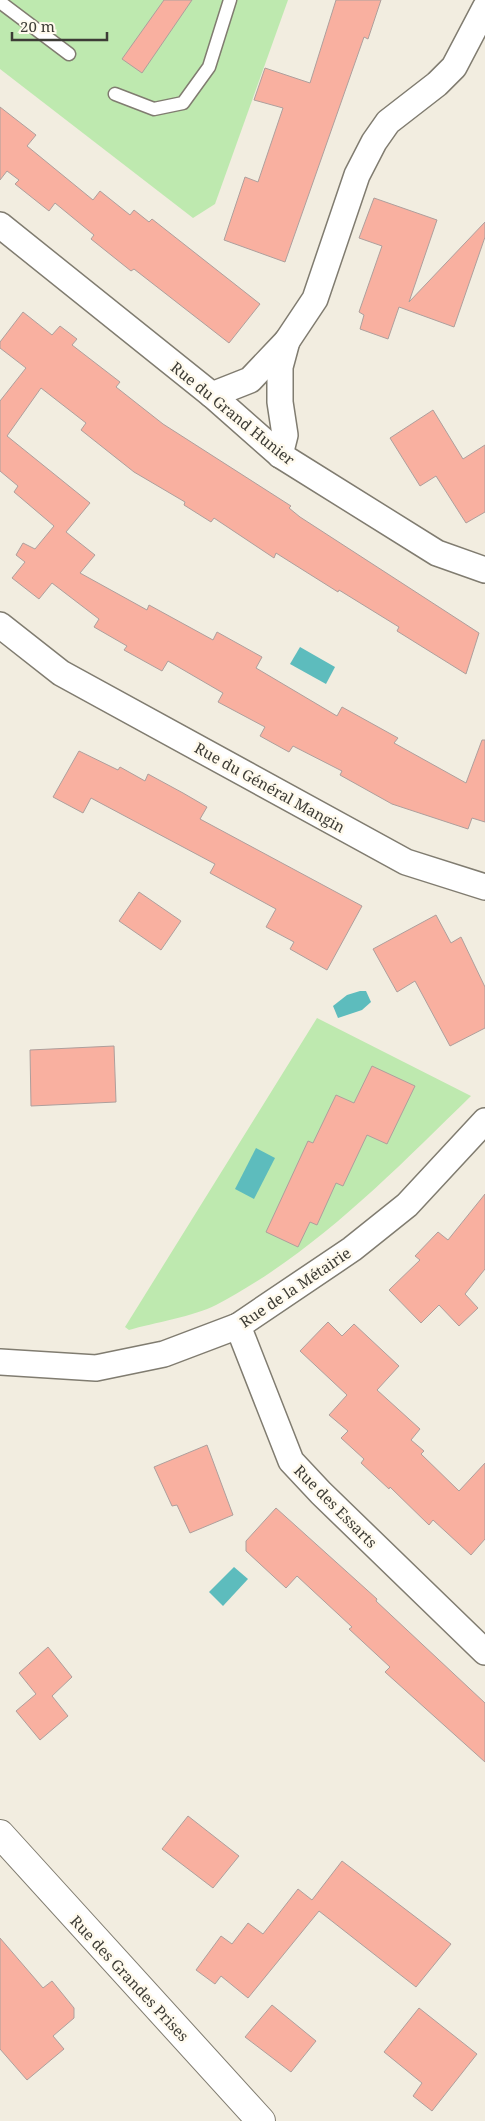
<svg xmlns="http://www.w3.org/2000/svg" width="485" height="2121" viewBox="0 0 485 2121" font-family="'Noto Serif',serif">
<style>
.green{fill:#bee9af}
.water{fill:#5dbcbd}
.building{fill:#f9b0a0;stroke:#ae9f9c}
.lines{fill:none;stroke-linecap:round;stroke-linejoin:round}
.service-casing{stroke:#807c70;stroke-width:15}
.minor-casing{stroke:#807c70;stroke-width:28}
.tertiary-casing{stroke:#807c70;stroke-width:30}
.service{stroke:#fff;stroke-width:12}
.minor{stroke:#fff;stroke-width:25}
.tertiary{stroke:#fff;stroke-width:28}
.labels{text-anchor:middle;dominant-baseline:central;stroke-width:5;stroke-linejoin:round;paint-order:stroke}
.street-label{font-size:15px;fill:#3d3c36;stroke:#fffaed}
</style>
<rect width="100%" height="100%" fill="#f2ede0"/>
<g class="green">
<path d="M 0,0 L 288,0 L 215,204 L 193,218 L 0,69 Z"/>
<path d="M 317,1018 L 471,1096 C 392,1173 315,1253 216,1305 C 195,1316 153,1323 129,1330 L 125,1327 Z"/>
</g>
<g class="water">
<path d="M 300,647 L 335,667 L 326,684 L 290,664 Z"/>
<path d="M 360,991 L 366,991 L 371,1002 L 362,1010 L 338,1018 L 333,1006 L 347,995 Z"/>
<path d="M 256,1148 L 275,1158 L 254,1199 L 235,1189 Z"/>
<path d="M 234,1567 L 248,1579 L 223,1606 L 209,1592 Z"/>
</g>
<g class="building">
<path d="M 164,0 L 192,0 L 142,73 L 122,59 Z"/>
<path d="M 336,0 L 381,0 L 368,39 L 364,37 L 285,262 L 224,240 L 245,177 L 258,182 L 283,108 L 254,100 L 265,68 L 310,83 Z"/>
<path d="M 0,107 L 36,135 L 27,146 L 93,200 L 100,191 L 130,215 L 134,210 L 149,222 L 152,219 L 260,304 L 229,343 L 134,269 L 131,271 L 91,239 L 94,235 L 55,203 L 49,211 L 15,184 L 19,180 L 7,171 L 0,180 Z"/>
<path d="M 374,198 L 437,220 L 409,302 L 485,222 L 485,237 L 454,327 L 399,307 L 388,339 L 360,329 L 364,315 L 359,312 L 382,246 L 359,238 Z"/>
<path d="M 23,312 L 52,335 L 60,326 L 77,339 L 72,345 L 120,382 L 116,387 L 163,424 L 291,506 L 289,508 L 300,517 L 479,633 L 466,674 L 397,631 L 399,627 L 339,590 L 338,592 L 276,553 L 274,558 L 214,518 L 211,522 L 184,505 L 185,502 L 134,472 L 81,430 L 86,423 L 41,388 L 7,436 L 90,503 L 66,532 L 95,555 L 80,573 L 147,610 L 149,605 L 213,640 L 217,632 L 262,657 L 256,668 L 337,716 L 342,707 L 398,738 L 394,743 L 466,783 L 482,740 L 485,740 L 485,822 L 472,818 L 468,829 L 392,804 L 340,775 L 342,771 L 293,746 L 289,752 L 260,736 L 265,727 L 218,702 L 223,693 L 168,661 L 162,671 L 124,650 L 127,646 L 94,627 L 99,619 L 52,583 L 39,599 L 12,578 L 25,562 L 16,555 L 23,543 L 35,549 L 54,526 L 14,492 L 18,486 L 0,471 L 0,401 L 26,368 L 0,348 L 0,342 Z"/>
<path d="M 433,410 L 463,459 L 485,445 L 485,512 L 466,523 L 436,476 L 420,486 L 390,438 Z"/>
<path d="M 79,751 L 118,770 L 120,767 L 145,781 L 148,774 L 183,793 L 207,807 L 200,819 L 362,906 L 327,970 L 290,949 L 294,942 L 266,927 L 276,909 L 210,873 L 215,864 L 91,798 L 83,813 L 53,797 Z"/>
<path d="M 139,892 L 181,921 L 161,950 L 119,921 Z"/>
<path d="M 436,915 L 451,943 L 461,937 L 485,987 L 485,1028 L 450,1046 L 415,981 L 397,992 L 373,949 Z"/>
<path d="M 114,1046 L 116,1102 L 31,1106 L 30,1050 Z"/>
<path d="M 372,1066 L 415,1086 L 387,1144 L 367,1135 L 343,1186 L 336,1183 L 317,1225 L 310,1222 L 298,1247 L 266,1232 L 308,1141 L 313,1143 L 336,1095 L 354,1103 Z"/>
<path d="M 485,1194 L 485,1269 L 465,1294 L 478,1308 L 459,1326 L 439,1305 L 421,1323 L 389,1290 L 420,1260 L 415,1256 L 438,1232 L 448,1240 Z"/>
<path d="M 328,1322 L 342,1336 L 354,1324 L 399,1366 L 377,1390 L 420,1429 L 411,1440 L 424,1451 L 421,1454 L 459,1491 L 485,1463 L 485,1539 L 471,1555 L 433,1520 L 429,1525 L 390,1487 L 389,1489 L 361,1463 L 364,1459 L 341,1438 L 348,1431 L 329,1415 L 347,1395 L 300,1351 Z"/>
<path d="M 207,1445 L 233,1515 L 190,1533 L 177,1505 L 172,1506 L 154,1467 Z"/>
<path d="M 276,1508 L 377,1599 L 376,1601 L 485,1703 L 485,1762 L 385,1672 L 390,1667 L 349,1629 L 352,1627 L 297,1576 L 286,1588 L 246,1551 L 246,1541 Z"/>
<path d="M 48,1647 L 72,1677 L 52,1696 L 68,1716 L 40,1740 L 16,1711 L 36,1694 L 19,1673 Z"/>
<path d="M 188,1816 L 239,1856 L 213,1888 L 162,1849 Z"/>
<path d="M 342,1861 L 451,1944 L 416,1987 L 319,1911 L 248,1998 L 221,1976 L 215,1984 L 196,1970 L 221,1936 L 232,1944 L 248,1923 L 263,1934 L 298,1889 L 312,1900 Z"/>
<path d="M 0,1938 L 43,1988 L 52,1981 L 74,2008 L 74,2018 L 53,2036 L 64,2049 L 27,2080 L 0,2049 Z"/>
<path d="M 272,2005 L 316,2041 L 291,2072 L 245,2037 Z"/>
<path d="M 419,2008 L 477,2054 L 432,2111 L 413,2096 L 422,2083 L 384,2052 Z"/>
</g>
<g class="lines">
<g class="service-casing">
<g id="service">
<path d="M 0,2 L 69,54"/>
<path d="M 115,94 L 154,109 L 183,103 L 209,67 L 230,0"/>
</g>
</g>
<g class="minor-casing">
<g id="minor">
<path d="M 0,225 L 212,395 L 280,455 L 437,553 L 485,570"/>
<path d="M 212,395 L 250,380 L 287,341 L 315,299 L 357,175 L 374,142 L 388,122 L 437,84 L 454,67 L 485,8"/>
<path d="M 280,455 L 285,435 L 280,402 L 280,367 L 287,341"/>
<path d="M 0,625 L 61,673 L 406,862 L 485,887"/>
<path d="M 238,1326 L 291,1461 L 321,1493 L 485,1652"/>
<path d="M 0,1362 L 96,1368 L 164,1354 L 238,1326 L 352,1249 L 407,1205 L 485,1121"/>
</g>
</g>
<g class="tertiary-casing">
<path id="tertiary" d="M 0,1834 L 261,2121"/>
</g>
<use href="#service" class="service"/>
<use href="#minor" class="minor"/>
<use href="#tertiary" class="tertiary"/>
</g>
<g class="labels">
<g class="street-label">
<text transform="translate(233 413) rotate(39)">Rue du Grand Hunier</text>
<text transform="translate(270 787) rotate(29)">Rue du Général Mangin</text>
<text transform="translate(295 1287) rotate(-34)">Rue de la Métairie</text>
<text transform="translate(336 1506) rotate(45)">Rue des Essarts</text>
<text transform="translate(130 1978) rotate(47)">Rue des Grandes Prises</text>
</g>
</g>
<path d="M12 32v8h95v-8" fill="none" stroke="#3d3c36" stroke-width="2.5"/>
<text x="20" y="32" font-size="15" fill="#3d3c36" stroke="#fffaed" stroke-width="4" paint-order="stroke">20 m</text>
</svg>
